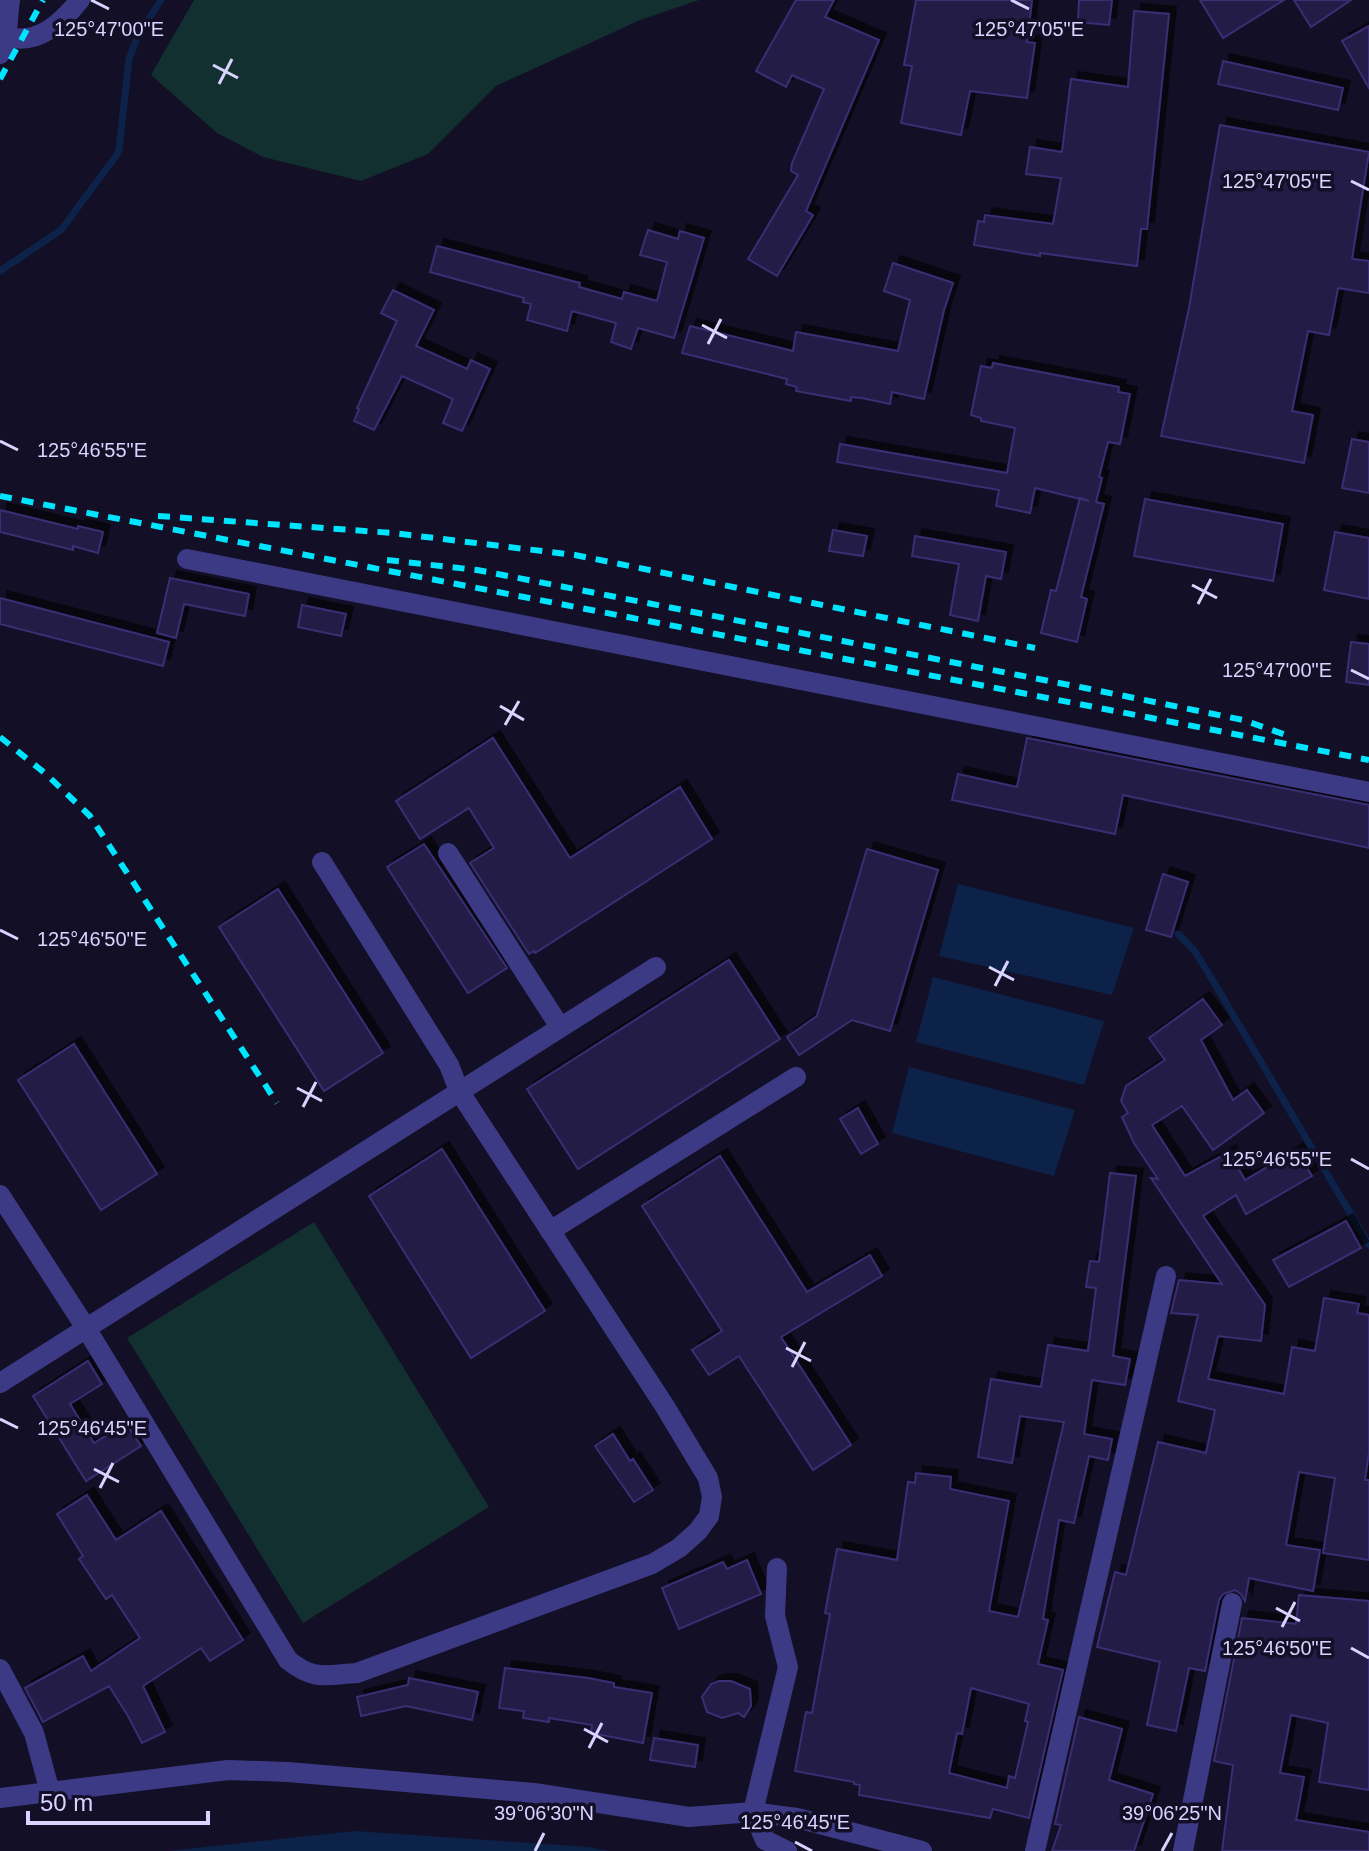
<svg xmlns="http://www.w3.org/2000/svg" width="1369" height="1851" viewBox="0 0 1369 1851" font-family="Helvetica,sans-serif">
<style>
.green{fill:#12302f}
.water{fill:#0c2248}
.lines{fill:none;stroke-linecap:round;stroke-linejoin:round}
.stream{stroke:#0c2248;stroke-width:7}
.building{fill:#241b47;stroke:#3b2d73;stroke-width:2;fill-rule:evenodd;filter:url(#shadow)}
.minor{stroke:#3d3a85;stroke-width:20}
.rail{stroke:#00e5ff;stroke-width:6;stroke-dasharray:12 10;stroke-linecap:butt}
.ticks{fill:none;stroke:#d9d4ff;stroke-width:3}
.ticks-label{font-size:20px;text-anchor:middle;fill:#d9d4ff;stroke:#130f26;stroke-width:7;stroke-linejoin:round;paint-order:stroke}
</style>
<defs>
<filter id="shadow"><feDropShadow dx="7" dy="-7" stdDeviation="0" flood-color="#0009"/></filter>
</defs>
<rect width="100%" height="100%" fill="#130f26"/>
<g class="green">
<path d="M 194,0 L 699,0 L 640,20 L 496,86 L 428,154 L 361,181 L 263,157 L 217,133 L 151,75 Z"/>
<path d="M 314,1222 L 489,1507 L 303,1623 L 127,1338 Z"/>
</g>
<g class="water">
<path d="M 958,884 L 1134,928 L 1112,995 L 939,956 Z"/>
<path d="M 933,977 L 1104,1021 L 1084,1085 L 916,1042 Z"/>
<path d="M 909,1067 L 1075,1110 L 1054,1176 L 892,1133 Z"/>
<path d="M 355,1831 L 589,1847 L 609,1851 L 168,1851 Z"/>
</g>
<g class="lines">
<g class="stream">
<path d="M 0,271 L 61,230 L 116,156 L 119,150 L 129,59 L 137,38 L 161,0"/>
<path d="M 1178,934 L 1194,950 L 1215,984 L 1369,1245"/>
</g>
</g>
<g class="building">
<path d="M 796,0 L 834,0 L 825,17 L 879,40 L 806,211 L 813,215 L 777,276 L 748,259 L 798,175 L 791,171 L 792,163 L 824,89 L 792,75 L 786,87 L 756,71 Z"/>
<path d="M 916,0 L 1032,0 L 1027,42 L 1035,43 L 1027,98 L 970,91 L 961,135 L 901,123 L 912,66 L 904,65 Z"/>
<path d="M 1079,0 L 1112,0 L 1109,25 L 1078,22 Z"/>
<path d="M 1200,0 L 1284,0 L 1223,38 Z"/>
<path d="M 1294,0 L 1351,0 L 1311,27 Z"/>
<path d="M 1134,11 L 1169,14 L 1147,229 L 1141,229 L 1137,266 L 1040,253 L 1040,256 L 974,245 L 978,221 L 984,222 L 985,215 L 1053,224 L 1061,178 L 1026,174 L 1030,147 L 1062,152 L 1071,79 L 1128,87 Z"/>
<path d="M 1369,26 L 1369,88 L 1342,41 Z"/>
<path d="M 1223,61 L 1343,88 L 1338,110 L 1218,84 Z"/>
<path d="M 1220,125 L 1369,152 L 1352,259 L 1369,261 L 1369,293 L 1338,288 L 1329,335 L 1308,331 L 1292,411 L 1313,415 L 1304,463 L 1161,436 L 1189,308 Z"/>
<path d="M 648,230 L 678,239 L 680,231 L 704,238 L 674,338 L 638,328 L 631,349 L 611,342 L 616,323 L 572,311 L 567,331 L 527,320 L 531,304 L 523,302 L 524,298 L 430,272 L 437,246 L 580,283 L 579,287 L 622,299 L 624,292 L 657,301 L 667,262 L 640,255 Z"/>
<path d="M 893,263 L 953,283 L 944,310 L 924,399 L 892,392 L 890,404 L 862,398 L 851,397 L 851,401 L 796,391 L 797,387 L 786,384 L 787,379 L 682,353 L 690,326 L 793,351 L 796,332 L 898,351 L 910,300 L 884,291 Z"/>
<path d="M 393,290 L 434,310 L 416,346 L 467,369 L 471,360 L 490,369 L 462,431 L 443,423 L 453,399 L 402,376 L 374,430 L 354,421 L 359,409 L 357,408 L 397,321 L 381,313 Z"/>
<path d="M 993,363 L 1119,387 L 1118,392 L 1130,394 L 1120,444 L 1108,442 L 1099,477 L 1102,478 L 1096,502 L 1104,504 L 1081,597 L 1087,599 L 1077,642 L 1041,633 L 1051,590 L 1056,591 L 1080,498 L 1089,501 L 1035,488 L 1030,513 L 996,506 L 999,490 L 837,462 L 840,444 L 1007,473 L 1015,428 L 981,421 L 981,418 L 971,415 L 981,366 L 992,368 Z"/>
<path d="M 1352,439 L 1369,442 L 1369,493 L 1342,488 Z"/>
<path d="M 1145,499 L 1283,524 L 1273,581 L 1134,556 Z"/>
<path d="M 0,510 L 78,529 L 78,526 L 103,532 L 98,553 L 73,546 L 73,550 L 0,532 Z"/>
<path d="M 833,530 L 867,536 L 863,556 L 829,551 Z"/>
<path d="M 1335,532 L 1369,538 L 1369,599 L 1324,590 Z"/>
<path d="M 915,536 L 1006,552 L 1001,579 L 986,576 L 978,621 L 950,615 L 959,564 L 912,556 Z"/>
<path d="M 170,578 L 249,594 L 245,616 L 184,604 L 176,638 L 157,633 Z"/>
<path d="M 0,598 L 169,642 L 163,666 L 0,624 Z"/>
<path d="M 302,605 L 346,614 L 341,636 L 298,627 Z"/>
<path d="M 1351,642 L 1369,644 L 1369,685 L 1346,682 Z"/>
<path d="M 493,738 L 570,858 L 680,787 L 712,839 L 535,953 L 534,951 L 529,954 L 470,863 L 494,848 L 469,808 L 420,839 L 396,801 Z"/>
<path d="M 1027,738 L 1369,805 L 1369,848 L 1123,795 L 1115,834 L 952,800 L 958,774 L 1017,787 Z"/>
<path d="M 424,844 L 507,968 L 468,993 L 387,867 Z"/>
<path d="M 867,849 L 938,870 L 890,1031 L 852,1020 L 799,1055 L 787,1037 L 817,1016 Z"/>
<path d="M 1163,874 L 1188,882 L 1171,937 L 1146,930 Z"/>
<path d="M 278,889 L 383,1053 L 324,1091 L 219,927 Z"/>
<path d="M 729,960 L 780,1039 L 578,1169 L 527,1089 Z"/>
<path d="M 1203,999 L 1222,1025 L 1201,1040 L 1233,1100 L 1247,1090 L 1264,1113 L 1213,1150 L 1182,1106 L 1152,1125 L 1185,1176 L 1229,1152 L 1245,1180 L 1296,1150 L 1312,1176 L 1246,1214 L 1236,1195 L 1203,1216 L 1265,1305 L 1261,1341 L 1218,1336 L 1208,1379 L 1284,1394 L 1292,1347 L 1315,1351 L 1324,1298 L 1359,1304 L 1357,1313 L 1369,1315 L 1369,1452 L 1365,1480 L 1369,1480 L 1369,1560 L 1323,1553 L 1335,1478 L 1299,1472 L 1286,1545 L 1320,1550 L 1313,1591 L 1249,1578 L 1245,1601 L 1241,1594 L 1235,1590 L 1223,1594 L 1219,1600 L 1205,1671 L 1189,1668 L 1176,1731 L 1147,1725 L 1160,1662 L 1097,1647 L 1115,1572 L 1126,1575 L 1158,1442 L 1206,1453 L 1215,1410 L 1178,1401 L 1198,1315 L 1171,1313 L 1179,1280 L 1222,1284 L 1151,1178 L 1158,1179 L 1134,1143 L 1122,1117 L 1128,1113 L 1121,1101 L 1126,1086 L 1165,1060 L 1149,1038 Z"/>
<path d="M 74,1044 L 157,1174 L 101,1210 L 18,1080 Z"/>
<path d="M 858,1108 L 878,1144 L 861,1154 L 840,1119 Z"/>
<path d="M 442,1149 L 545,1311 L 471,1358 L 369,1196 Z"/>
<path d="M 720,1156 L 807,1292 L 870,1255 L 882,1276 L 781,1337 L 851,1445 L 813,1470 L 739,1356 L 709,1375 L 692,1350 L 722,1331 L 642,1206 Z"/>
<path d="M 1110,1173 L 1136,1176 L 1113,1356 L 1130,1359 L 1125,1385 L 1092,1380 L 1084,1434 L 1112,1439 L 1108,1460 L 1089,1456 L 1074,1523 L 1059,1520 L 1043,1619 L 1048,1620 L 1038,1664 L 1063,1670 L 1029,1818 L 993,1809 L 990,1818 L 859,1795 L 860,1785 L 854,1784 L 854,1782 L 795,1771 L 806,1712 L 812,1713 L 830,1614 L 825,1613 L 837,1549 L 897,1560 L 908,1482 L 915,1483 L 916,1473 L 951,1477 L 950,1489 L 1009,1501 L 989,1611 L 1018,1617 L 1064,1422 L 1020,1416 L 1012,1463 L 978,1457 L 991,1379 L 1041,1387 L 1048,1345 L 1088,1351 L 1096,1288 L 1086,1287 L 1090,1261 L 1099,1262 ZM 971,1688 L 1029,1704 L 1025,1721 L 1028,1722 L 1015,1778 L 1009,1776 L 1007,1788 L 949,1773 L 957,1733 L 962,1734 Z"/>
<path d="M 1346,1221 L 1361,1248 L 1289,1287 L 1273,1260 Z"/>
<path d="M 88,1361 L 102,1384 L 70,1404 L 94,1443 L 126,1423 L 141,1446 L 86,1481 L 33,1396 Z"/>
<path d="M 613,1434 L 630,1461 L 633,1459 L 653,1490 L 634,1502 L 595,1446 Z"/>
<path d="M 87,1495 L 116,1540 L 161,1511 L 243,1640 L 210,1661 L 201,1648 L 143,1686 L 165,1732 L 142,1743 L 128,1716 L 109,1686 L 43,1722 L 25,1688 L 83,1656 L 91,1671 L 140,1638 L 112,1595 L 106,1599 L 79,1559 L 83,1556 L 57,1514 Z"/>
<path d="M 747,1560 L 761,1594 L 679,1629 L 662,1588 L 723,1562 L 727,1569 Z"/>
<path d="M 1299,1595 L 1369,1601 L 1369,1790 L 1319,1782 L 1328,1723 L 1291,1715 L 1280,1773 L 1304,1777 L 1296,1820 L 1369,1832 L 1369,1851 L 1222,1851 L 1233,1765 L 1214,1761 L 1242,1618 L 1296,1624 Z"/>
<path d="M 505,1668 L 588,1678 L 614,1683 L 614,1687 L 652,1693 L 643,1743 L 591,1733 L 592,1725 L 549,1718 L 549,1722 L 523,1718 L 524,1711 L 499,1708 Z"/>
<path d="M 409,1678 L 478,1692 L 472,1720 L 406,1706 L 361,1716 L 357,1697 L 408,1685 Z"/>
<path d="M 719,1681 L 731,1681 L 750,1689 L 751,1706 L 744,1717 L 738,1713 L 722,1718 L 707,1712 L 702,1697 L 711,1684 Z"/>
<path d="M 1079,1717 L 1122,1729 L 1109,1780 L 1153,1794 L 1134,1851 L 1052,1851 L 1061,1825 L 1055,1824 Z"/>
<path d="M 654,1738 L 698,1745 L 695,1767 L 650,1760 Z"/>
</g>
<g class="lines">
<g class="minor">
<path d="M 8,37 C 39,45 62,22 80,0"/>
<path d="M 0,54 C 9,36 7,20 10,0"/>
<path d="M 187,559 L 1369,792"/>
<path d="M 448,853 L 560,1027"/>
<path d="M 0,1195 L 86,1328 L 288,1660 C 314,1681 325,1675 357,1673 L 652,1564 L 679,1548 L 698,1531 L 709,1516 L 712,1497 L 708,1478 L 664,1405 L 459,1091 L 449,1065 L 322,862"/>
<path d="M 550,1231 L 796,1077"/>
<path d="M 0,1383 L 656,967"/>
<path d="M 777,1568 L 775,1616 L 788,1667 L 753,1812 L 765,1840 L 787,1851"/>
<path d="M 0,1669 L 34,1733 L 50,1792"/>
<path d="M 0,1798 L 228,1770 L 288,1772 L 534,1793 L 689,1817 L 753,1812 L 797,1818 L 922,1851"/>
<path d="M 1035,1851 L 1166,1276"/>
<path d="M 1183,1851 L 1232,1603"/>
</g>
<g class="rail">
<path d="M 0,79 L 43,0"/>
<path d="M 0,496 L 1369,760"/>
<path d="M 158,516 L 393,533 L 575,555 L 1035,648"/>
<path d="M 387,560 L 477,570 L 1090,689 L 1243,720 L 1289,736"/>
<path d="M 0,737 L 46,774 L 90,816 L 277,1103"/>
</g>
</g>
<path class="ticks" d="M 91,0 L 109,9M 1011,0 L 1029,9M 213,65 L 238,78M 219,84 L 232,59M 1351,181 L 1369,190M 702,325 L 727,338M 708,344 L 721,319M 0,441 L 18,450M 1192,585 L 1217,598M 1198,604 L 1211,579M 1351,670 L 1369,679M 500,706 L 524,720M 505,725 L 519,701M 0,930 L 18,939M 989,967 L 1014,980M 995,986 L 1008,961M 297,1088 L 322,1101M 303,1107 L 316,1082M 1351,1159 L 1369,1169M 786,1348 L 811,1361M 792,1367 L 805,1342M 0,1419 L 18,1428M 94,1469 L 119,1482M 100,1488 L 113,1463M 1276,1608 L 1300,1621M 1282,1627 L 1295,1602M 1351,1648 L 1369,1658M 584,1729 L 608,1742M 589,1748 L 602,1723M 795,1842 L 812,1851M 535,1851 L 544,1833M 1162,1851 L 1172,1833"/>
<g class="ticks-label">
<text x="109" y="36">125°47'00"E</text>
<text x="1029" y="36">125°47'05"E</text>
<text x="1277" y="188">125°47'05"E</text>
<text x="92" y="457">125°46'55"E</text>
<text x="1277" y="677">125°47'00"E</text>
<text x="92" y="946">125°46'50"E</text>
<text x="1277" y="1166">125°46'55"E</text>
<text x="92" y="1435">125°46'45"E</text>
<text x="1277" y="1655">125°46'50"E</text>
<text x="544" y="1820">39°06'30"N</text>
<text x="1172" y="1820">39°06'25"N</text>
<text x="795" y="1829">125°46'45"E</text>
</g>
<path d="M28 1811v12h180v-12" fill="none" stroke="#d9d4ff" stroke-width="4"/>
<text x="40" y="1811" font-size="24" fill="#d9d4ff" stroke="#130f26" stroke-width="6" paint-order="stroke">50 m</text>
</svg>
